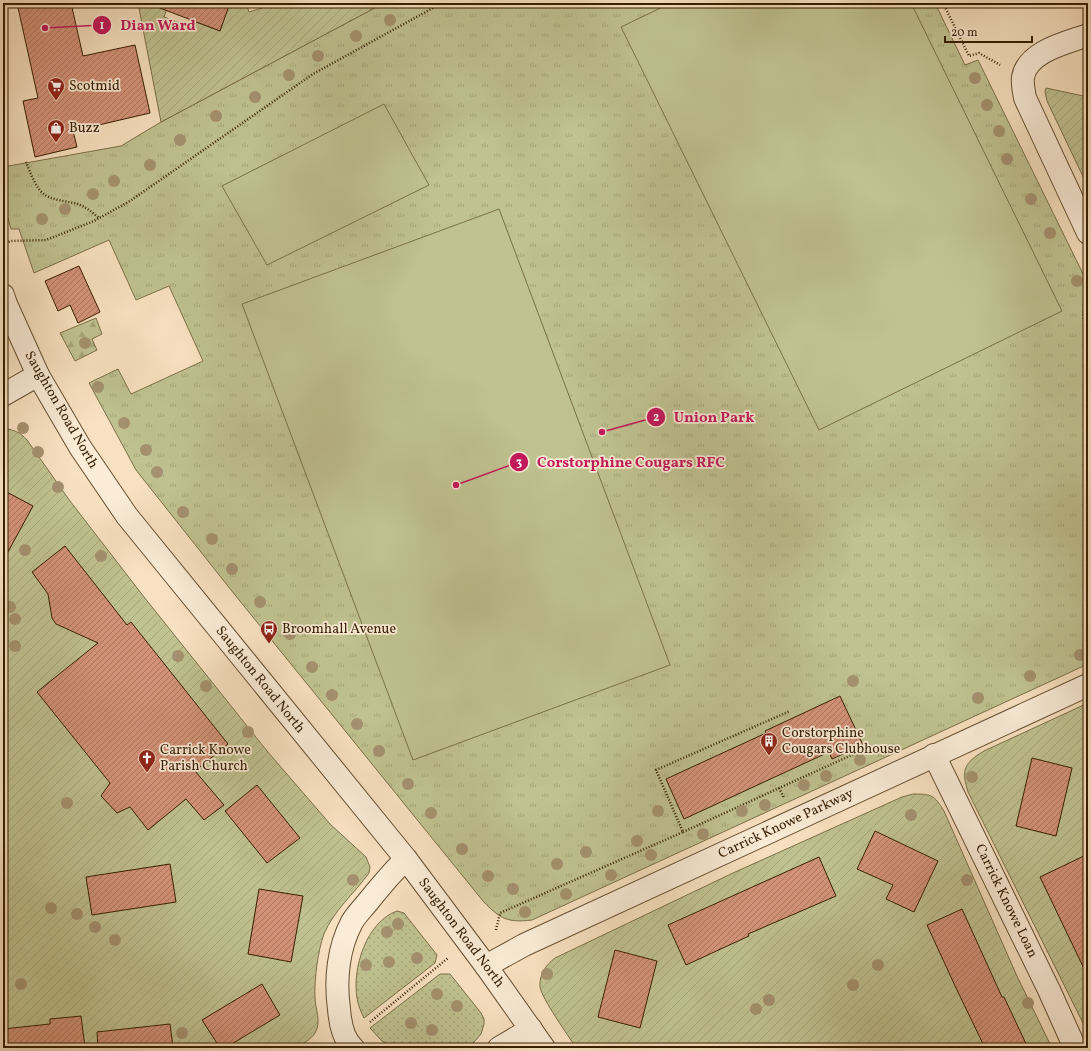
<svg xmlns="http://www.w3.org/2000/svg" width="1091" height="1051" viewBox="0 0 1091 1051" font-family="Vollkorn,serif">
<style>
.grass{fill:url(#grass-dots);stroke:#7b7048}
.forest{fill:url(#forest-firs);stroke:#7b7048}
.park{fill:url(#park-tufts);stroke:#7b7048}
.garden{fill:url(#garden-furrows);stroke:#7b7048}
.pitch{fill:#c0c291;stroke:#7b7048}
.building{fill:url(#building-hatch);stroke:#361e00}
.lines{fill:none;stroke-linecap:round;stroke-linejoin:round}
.minor-casing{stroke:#664f30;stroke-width:24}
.tertiary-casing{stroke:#664f30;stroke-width:24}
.path{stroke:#361e00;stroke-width:2.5;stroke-dasharray:1 2;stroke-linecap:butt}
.minor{stroke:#faecd7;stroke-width:22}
.tertiary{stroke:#faecd7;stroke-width:22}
.tree{fill:#a4916f}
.labels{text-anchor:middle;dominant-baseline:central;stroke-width:3.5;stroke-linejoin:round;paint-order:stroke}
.poi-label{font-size:14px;fill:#361e00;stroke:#faecd7;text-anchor:start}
.street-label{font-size:14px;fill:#361e00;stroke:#faecd7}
.leader{fill:none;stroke:#c2185b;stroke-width:1.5}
.callout-dot{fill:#c2185b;stroke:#faecd7;stroke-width:1.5}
.mark-label{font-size:12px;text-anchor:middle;font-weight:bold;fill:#fff}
.callout-label{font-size:15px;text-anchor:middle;font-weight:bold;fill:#c2185b;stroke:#faecd7;stroke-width:3.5;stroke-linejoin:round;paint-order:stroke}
</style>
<defs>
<pattern id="grass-dots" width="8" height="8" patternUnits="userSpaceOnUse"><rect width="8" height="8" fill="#c0c291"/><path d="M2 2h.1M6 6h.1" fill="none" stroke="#a6a67b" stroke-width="1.8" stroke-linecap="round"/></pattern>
<pattern id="forest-firs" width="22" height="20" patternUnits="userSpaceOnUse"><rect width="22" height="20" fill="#c0c291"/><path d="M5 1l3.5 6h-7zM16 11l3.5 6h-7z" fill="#a6a67b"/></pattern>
<pattern id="park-tufts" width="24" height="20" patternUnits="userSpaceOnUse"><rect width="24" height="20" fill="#c0c291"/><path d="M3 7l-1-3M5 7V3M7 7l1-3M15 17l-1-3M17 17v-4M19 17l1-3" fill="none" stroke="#a6a67b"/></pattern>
<pattern id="garden-furrows" width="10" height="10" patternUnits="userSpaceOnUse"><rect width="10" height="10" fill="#c0c291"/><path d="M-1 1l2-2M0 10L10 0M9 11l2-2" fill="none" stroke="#a6a67b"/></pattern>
<pattern id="building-hatch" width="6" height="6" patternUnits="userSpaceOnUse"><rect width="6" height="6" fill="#d49379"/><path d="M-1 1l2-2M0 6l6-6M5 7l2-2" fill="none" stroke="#ad7761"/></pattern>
</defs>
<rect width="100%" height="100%" fill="#f8e1c1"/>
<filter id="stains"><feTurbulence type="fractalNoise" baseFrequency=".005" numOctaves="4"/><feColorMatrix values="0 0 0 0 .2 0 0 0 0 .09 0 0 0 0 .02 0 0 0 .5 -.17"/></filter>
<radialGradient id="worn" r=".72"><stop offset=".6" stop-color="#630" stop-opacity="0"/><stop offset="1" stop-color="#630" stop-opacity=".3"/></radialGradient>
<g class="grass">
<path d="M 397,911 L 404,913 L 437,955 L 435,963 L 364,1018 C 361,1012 358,1005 357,998 C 352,969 366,922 397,911 Z"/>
<path d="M 440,974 L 450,974 L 481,1013 L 484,1019 L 484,1024 L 481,1034 L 474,1042 L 467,1047 L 394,1048 L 382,1041 L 370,1028 Z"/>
</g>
<path class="forest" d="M 96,318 L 102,334 L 92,339 L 97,350 L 75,361 L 60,333 Z"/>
<path class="park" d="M 384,3 L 935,3 L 965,65 L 978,60 L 1088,284 L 1088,664 L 532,920 C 508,923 500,919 483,901 L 231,590 L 136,470 L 89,383 L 118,369 L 131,394 L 203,361 L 169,286 L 136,300 L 109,240 L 34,273 L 19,229 L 11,229 L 3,201 L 3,167 L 121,146 L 161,122 Z"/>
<g class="garden">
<path d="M 138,3 L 169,3 L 164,17 L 190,27 L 193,21 L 220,31 L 229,3 L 246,3 L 249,12 L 277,3 L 384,3 L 161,122 Z"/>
<path d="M 1046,88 L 1088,97 L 1088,187 L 1047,101 L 1045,91 Z"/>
<path d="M 3,428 C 14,430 20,432 27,440 L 70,501 L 144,597 L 267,751 L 330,824 L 366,857 L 370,867 L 369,873 C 354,894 334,910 324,934 C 318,950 314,980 315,997 C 315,1010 322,1021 315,1033 C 311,1039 303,1044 296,1048 L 3,1048 Z"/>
<path d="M 1088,703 L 1088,1033 L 968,792 C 961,770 964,763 984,751 Z"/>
<path d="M 913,794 C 932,794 934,795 944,811 L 1016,974 L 1052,1048 L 985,1048 L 983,1044 L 975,1048 L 678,1048 L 676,1045 L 670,1048 L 576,1048 C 568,1035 542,999 540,987 C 539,974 546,965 555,958 L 733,873 L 902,797 Z"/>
</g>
<g class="pitch">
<path d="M 671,3 L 911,3 L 1062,311 L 819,430 L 621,27 Z"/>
<path d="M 384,104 L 429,185 L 267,265 L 222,186 Z"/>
<path d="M 499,209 L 670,665 L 413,760 L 242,304 Z"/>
</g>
<g class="building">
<path d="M 17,3 L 71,3 L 83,56 L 135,45 L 150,113 L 73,131 L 77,147 L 35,157 L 23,101 L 38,98 Z"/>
<path d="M 152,3 L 230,3 L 220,31 L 152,5 Z"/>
<path d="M 79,266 L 100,312 L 78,323 L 70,305 L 58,311 L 45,281 Z"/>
<path d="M 3,490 L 33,506 L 3,561 Z"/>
<path d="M 65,546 L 127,625 L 131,622 L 228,744 L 195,771 L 224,805 L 204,820 L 186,799 L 148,830 L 130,807 L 117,813 L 101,796 L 110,783 L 37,692 L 98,643 L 56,624 L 52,618 L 48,594 L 32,572 Z"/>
<path d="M 840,696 L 863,745 L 832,759 L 829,752 L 684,819 L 666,779 L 766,733 L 765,731 Z"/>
<path d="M 1032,758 L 1072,768 L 1056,836 L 1016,826 Z"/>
<path d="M 257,785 L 300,838 L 267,863 L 225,811 Z"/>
<path d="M 875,831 L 938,861 L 914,912 L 886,899 L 893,885 L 857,869 Z"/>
<path d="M 1088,854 L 1088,977 L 1040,877 Z"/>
<path d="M 819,857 L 836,896 L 748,934 L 749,936 L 686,965 L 668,925 Z"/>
<path d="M 170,864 L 176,902 L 92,915 L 86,877 Z"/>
<path d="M 259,889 L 303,896 L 291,962 L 248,954 Z"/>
<path d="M 962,909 L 1002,997 L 1004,997 L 1028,1048 L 985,1048 L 956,988 L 927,925 Z"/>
<path d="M 615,950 L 657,961 L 640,1028 L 598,1017 Z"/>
<path d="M 262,984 L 280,1015 L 225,1048 L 220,1048 L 202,1020 Z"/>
<path d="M 81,1016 L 85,1048 L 3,1048 L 3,1029 L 50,1024 L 50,1019 Z"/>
<path d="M 170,1024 L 173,1048 L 98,1048 L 97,1032 Z"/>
</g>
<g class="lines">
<g class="minor-casing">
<g id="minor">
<path d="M 1088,35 C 1066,43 1028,51 1023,77 C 1022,83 1024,92 1025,98 L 1088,233"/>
<path d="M 3,395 L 38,375"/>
<path d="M 934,755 L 1049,990 L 1075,1048"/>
<path d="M 486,966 L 524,945 L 1088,685"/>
<path d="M 353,1048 C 343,1039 340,1022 339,1009 C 335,980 338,948 352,922 C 356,915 362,909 367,903 C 380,887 392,872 406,859"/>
<path d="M 499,1048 L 531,1029"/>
</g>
</g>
<g class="tertiary-casing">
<path id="tertiary" d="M 3,295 L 6,304 L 38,375 L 80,447 L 127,516 L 406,859 L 486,966 L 544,1048"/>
</g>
<g class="path">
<path d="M 943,3 L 969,56 L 979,53 L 1000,65"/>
<path d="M 26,162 C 30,172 36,189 45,195 C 55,201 67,201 78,204 C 86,207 93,213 99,218"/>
<path d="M 3,244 L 11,241 L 46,240 L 94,221 L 130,201 L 313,74 L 442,3"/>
<path d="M 1088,305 L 1084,307 L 1083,317 L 1088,328"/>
<path d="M 779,788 L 784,798"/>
<path d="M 683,832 L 856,753"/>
<path d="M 496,930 L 500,913 L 683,832 L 656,770 L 790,711"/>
<path d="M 370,1022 L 448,958"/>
</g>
<use href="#minor" class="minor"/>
<use href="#tertiary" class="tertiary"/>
</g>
<g class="tree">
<circle cx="390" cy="20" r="6"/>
<circle cx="356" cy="36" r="6"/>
<circle cx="318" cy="56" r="6"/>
<circle cx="289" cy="75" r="6"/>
<circle cx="975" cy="78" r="6"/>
<circle cx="255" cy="97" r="6"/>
<circle cx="987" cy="105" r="6"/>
<circle cx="216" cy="116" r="6"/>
<circle cx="999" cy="131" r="6"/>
<circle cx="180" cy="140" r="6"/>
<circle cx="1007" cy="159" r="6"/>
<circle cx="150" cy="165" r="6"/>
<circle cx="114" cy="181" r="6"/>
<circle cx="93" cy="194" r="6"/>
<circle cx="1031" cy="199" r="6"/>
<circle cx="65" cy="209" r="6"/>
<circle cx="42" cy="219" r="6"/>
<circle cx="1050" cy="233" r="6"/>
<circle cx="1077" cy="281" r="6"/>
<circle cx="85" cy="343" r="6"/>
<circle cx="98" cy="387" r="6"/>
<circle cx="124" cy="423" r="6"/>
<circle cx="23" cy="428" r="6"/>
<circle cx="146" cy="450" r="6"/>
<circle cx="38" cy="452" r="6"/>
<circle cx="157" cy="472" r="6"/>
<circle cx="58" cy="487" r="6"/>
<circle cx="183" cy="512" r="6"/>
<circle cx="212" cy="539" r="6"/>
<circle cx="25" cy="550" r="6"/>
<circle cx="101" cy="556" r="6"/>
<circle cx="232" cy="569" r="6"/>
<circle cx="260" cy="602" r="6"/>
<circle cx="10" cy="607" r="6"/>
<circle cx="15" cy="619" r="6"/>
<circle cx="290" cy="634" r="6"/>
<circle cx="15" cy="646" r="6"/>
<circle cx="1080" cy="655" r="6"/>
<circle cx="178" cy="656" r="6"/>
<circle cx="312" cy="667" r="6"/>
<circle cx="1030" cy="676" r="6"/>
<circle cx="853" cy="681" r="6"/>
<circle cx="206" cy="686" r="6"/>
<circle cx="332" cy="695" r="6"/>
<circle cx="978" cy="698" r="6"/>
<circle cx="357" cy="724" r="6"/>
<circle cx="248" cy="732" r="6"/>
<circle cx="379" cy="751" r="6"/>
<circle cx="860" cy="760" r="6"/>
<circle cx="826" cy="776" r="6"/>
<circle cx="972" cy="777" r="6"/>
<circle cx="408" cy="784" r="6"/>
<circle cx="804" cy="785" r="6"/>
<circle cx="67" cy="803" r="6"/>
<circle cx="765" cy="805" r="6"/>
<circle cx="658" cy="811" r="6"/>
<circle cx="742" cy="811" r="6"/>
<circle cx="431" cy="813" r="6"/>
<circle cx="911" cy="815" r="6"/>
<circle cx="703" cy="834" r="6"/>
<circle cx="637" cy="841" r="6"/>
<circle cx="462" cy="849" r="6"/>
<circle cx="586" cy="852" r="6"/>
<circle cx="651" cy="855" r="6"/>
<circle cx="557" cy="864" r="6"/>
<circle cx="611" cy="875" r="6"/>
<circle cx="488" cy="876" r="6"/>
<circle cx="353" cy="880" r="6"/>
<circle cx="967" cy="880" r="6"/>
<circle cx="513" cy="889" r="6"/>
<circle cx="566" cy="894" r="6"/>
<circle cx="51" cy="908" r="6"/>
<circle cx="525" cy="912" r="6"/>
<circle cx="77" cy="914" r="6"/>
<circle cx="398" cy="924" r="6"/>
<circle cx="95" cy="927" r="6"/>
<circle cx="387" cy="932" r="6"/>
<circle cx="115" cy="940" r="6"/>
<circle cx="417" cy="958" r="6"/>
<circle cx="389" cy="962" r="6"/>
<circle cx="366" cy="965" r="6"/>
<circle cx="878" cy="965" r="6"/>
<circle cx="547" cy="974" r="6"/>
<circle cx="21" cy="984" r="6"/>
<circle cx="853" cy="985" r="6"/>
<circle cx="437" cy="994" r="6"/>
<circle cx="769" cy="1000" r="6"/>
<circle cx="1028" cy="1003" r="6"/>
<circle cx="457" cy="1006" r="6"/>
<circle cx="756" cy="1009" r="6"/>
<circle cx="411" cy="1023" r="6"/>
<circle cx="432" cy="1030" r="6"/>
<circle cx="182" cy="1033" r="6"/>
</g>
<defs>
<g id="supermarket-pin" transform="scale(0.9)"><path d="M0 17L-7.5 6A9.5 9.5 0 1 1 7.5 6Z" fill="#8f2418" stroke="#faecd7"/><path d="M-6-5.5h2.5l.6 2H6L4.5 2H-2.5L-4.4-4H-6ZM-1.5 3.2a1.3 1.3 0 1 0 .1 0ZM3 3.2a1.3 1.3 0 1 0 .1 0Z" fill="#fff"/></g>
<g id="shop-pin" transform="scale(0.9)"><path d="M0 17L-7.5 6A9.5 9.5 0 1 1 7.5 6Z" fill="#8f2418" stroke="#faecd7"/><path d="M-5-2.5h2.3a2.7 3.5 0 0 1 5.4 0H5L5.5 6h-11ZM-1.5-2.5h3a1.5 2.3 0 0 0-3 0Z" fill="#fff"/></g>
<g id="bus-pin" transform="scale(0.9)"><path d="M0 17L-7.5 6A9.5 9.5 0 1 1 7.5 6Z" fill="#8f2418" stroke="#faecd7"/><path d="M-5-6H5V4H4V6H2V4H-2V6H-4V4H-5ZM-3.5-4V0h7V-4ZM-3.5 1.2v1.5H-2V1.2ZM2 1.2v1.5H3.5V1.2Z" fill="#fff"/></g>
<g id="building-pin" transform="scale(0.9)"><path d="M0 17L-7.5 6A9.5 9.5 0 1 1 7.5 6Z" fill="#8f2418" stroke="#faecd7"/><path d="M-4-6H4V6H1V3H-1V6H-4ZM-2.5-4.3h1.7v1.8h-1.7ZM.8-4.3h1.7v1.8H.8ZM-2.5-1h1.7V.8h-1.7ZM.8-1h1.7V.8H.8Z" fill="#fff"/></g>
<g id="church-pin" transform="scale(0.9)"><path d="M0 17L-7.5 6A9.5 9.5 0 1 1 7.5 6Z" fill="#8f2418" stroke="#faecd7"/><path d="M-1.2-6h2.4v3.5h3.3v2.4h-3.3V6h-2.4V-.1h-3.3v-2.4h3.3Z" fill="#fff"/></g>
</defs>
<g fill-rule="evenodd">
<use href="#supermarket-pin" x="56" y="86"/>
<use href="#shop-pin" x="56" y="128"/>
<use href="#bus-pin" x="269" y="629"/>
<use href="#building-pin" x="769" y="741"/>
<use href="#church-pin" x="147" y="758"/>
</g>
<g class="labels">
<g class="poi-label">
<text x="69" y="86">Scotmid</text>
<text x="69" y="128">Buzz</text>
<text x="282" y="629">Broomhall Avenue</text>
<text x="782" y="733">Corstorphine<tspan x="782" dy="16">Cougars Clubhouse</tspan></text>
<text x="160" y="750">Carrick Knowe<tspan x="160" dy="16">Parish Church</tspan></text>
</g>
<g class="street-label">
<text transform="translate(61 410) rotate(60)">Saughton Road North</text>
<text transform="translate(260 680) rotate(51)">Saughton Road North</text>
<text transform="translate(786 824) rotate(-25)">Carrick Knowe Parkway</text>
<text transform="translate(1006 901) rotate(64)">Carrick Knowe Loan</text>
<text transform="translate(461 933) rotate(53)">Saughton Road North</text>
</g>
</g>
<path class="leader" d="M45 28L102 25M602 432L656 417M456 485L519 462"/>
<g class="callout-dot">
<circle cx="45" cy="28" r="4"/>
<circle cx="602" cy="432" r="4"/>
<circle cx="456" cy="485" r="4"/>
<circle cx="102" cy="25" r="10"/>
<circle cx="656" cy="417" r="10"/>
<circle cx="519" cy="462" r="10"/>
</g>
<g class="mark-label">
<text x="102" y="29">1</text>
<text x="656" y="421">2</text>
<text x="519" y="466">3</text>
</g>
<g class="callout-label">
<text x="158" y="30">Dian Ward</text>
<text x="714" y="422">Union Park</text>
<text x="631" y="467">Corstorphine Cougars RFC</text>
</g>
<rect width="1091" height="1051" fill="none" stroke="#f8e1c1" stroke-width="16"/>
<rect x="4" y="4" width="1083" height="1043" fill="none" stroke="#361e00" stroke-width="2"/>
<rect x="8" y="8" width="1075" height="1035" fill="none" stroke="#361e00"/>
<path d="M945 36v6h87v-6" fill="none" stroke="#361e00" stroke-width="2"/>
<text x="951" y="36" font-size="12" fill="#361e00" stroke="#faecd7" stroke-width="3" paint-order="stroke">20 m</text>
<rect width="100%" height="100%" filter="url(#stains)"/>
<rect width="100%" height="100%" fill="url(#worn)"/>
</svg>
